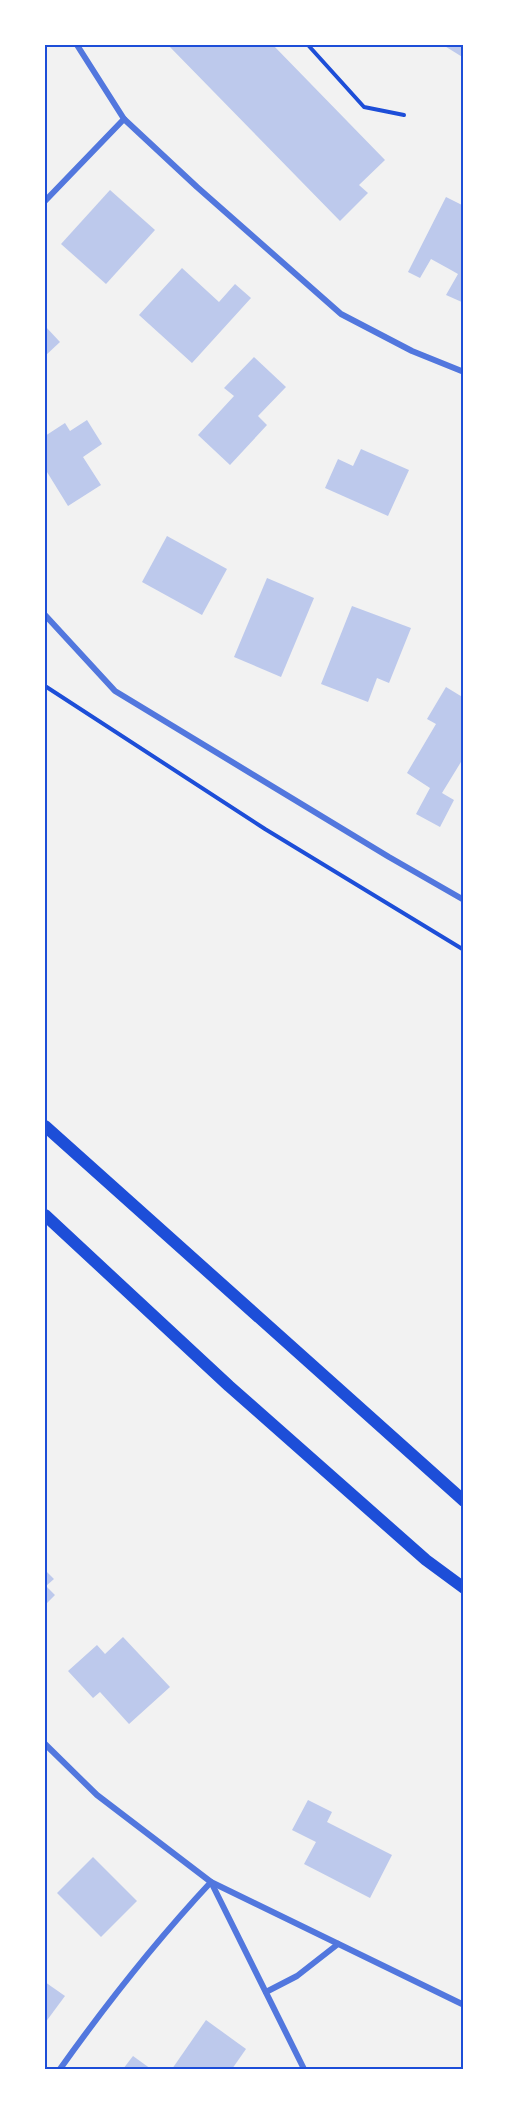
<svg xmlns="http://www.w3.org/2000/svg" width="509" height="2114" viewBox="0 0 509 2114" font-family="'Noto Serif',serif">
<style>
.building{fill:#bdc9ec}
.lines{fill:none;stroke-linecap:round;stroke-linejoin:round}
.path{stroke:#1d4ed8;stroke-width:4}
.minor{stroke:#5277de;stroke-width:6}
.secondary{stroke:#1d4ed8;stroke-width:12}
.neatline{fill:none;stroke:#1d4ed8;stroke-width:2}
</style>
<rect width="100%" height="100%" fill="#f2f2f2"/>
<g class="building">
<path d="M 168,45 L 273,45 L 385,160 L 359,185 L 368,193 L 340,221 Z"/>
<path d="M 443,45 L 464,45 L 464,58 Z"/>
<path d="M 110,190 L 155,230 L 106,284 L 61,244 Z"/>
<path d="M 446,197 L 464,206 L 464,303 L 446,295 L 458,274 L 451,270 L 431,259 L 420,278 L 408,272 Z"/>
<path d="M 182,268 L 219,302 L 235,284 L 251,298 L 192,363 L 139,315 Z"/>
<path d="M 45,326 L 60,342 L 45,356 Z"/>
<path d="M 254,357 L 286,387 L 258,416 L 267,425 L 230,465 L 198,435 L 234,396 L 224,388 Z"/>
<path d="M 87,420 L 102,444 L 83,457 L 101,485 L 68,506 L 47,472 L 45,473 L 45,436 L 65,423 L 70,431 Z"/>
<path d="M 361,449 L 409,470 L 388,516 L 325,488 L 338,459 L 353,466 Z"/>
<path d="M 167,536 L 227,569 L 202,615 L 142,582 Z"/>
<path d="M 267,578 L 314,598 L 281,677 L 234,657 Z"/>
<path d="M 352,606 L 411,628 L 389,683 L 377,678 L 368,702 L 321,684 Z"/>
<path d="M 446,687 L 464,698 L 464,757 L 442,793 L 454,800 L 440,827 L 416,814 L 430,788 L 407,773 L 436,724 L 427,719 Z"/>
<path d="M 45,1570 L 54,1579 L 46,1586 L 55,1595 L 45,1605 Z"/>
<path d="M 123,1637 L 170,1687 L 129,1724 L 100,1692 L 93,1698 L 68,1671 L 97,1645 L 105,1654 Z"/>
<path d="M 308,1800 L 332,1812 L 327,1822 L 392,1855 L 370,1898 L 304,1864 L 316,1842 L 292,1830 Z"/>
<path d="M 93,1857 L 137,1901 L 101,1937 L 57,1893 Z"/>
<path d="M 45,1982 L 65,1996 L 45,2023 Z"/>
<path d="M 206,2020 L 246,2049 L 232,2069 L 172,2069 Z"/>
<path d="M 133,2056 L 151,2069 L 123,2069 Z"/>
</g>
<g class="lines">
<g class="path">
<path d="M 308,45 L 364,107 L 404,115"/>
<path d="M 45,686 L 265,829 L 464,950"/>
</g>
<g class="minor">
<path d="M 77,45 L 124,119 L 197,187 L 341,314 L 412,351 L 464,372"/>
<path d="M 45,201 L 124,119"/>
<path d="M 45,615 L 115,691 L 389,857 L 464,900"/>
<path d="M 45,1744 L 97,1795 L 211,1882 L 464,2005"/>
<path d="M 266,1992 L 297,1976 L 338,1944"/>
<path d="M 60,2069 C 107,2003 156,1941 211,1882 L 304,2069"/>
</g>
<g class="secondary">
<path d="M 45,1126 L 464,1501"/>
<path d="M 45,1215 L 229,1386 L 426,1560 L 464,1588"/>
</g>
</g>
<rect width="509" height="2114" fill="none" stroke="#ffffff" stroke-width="93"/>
<rect x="46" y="46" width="416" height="2022" class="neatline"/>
</svg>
